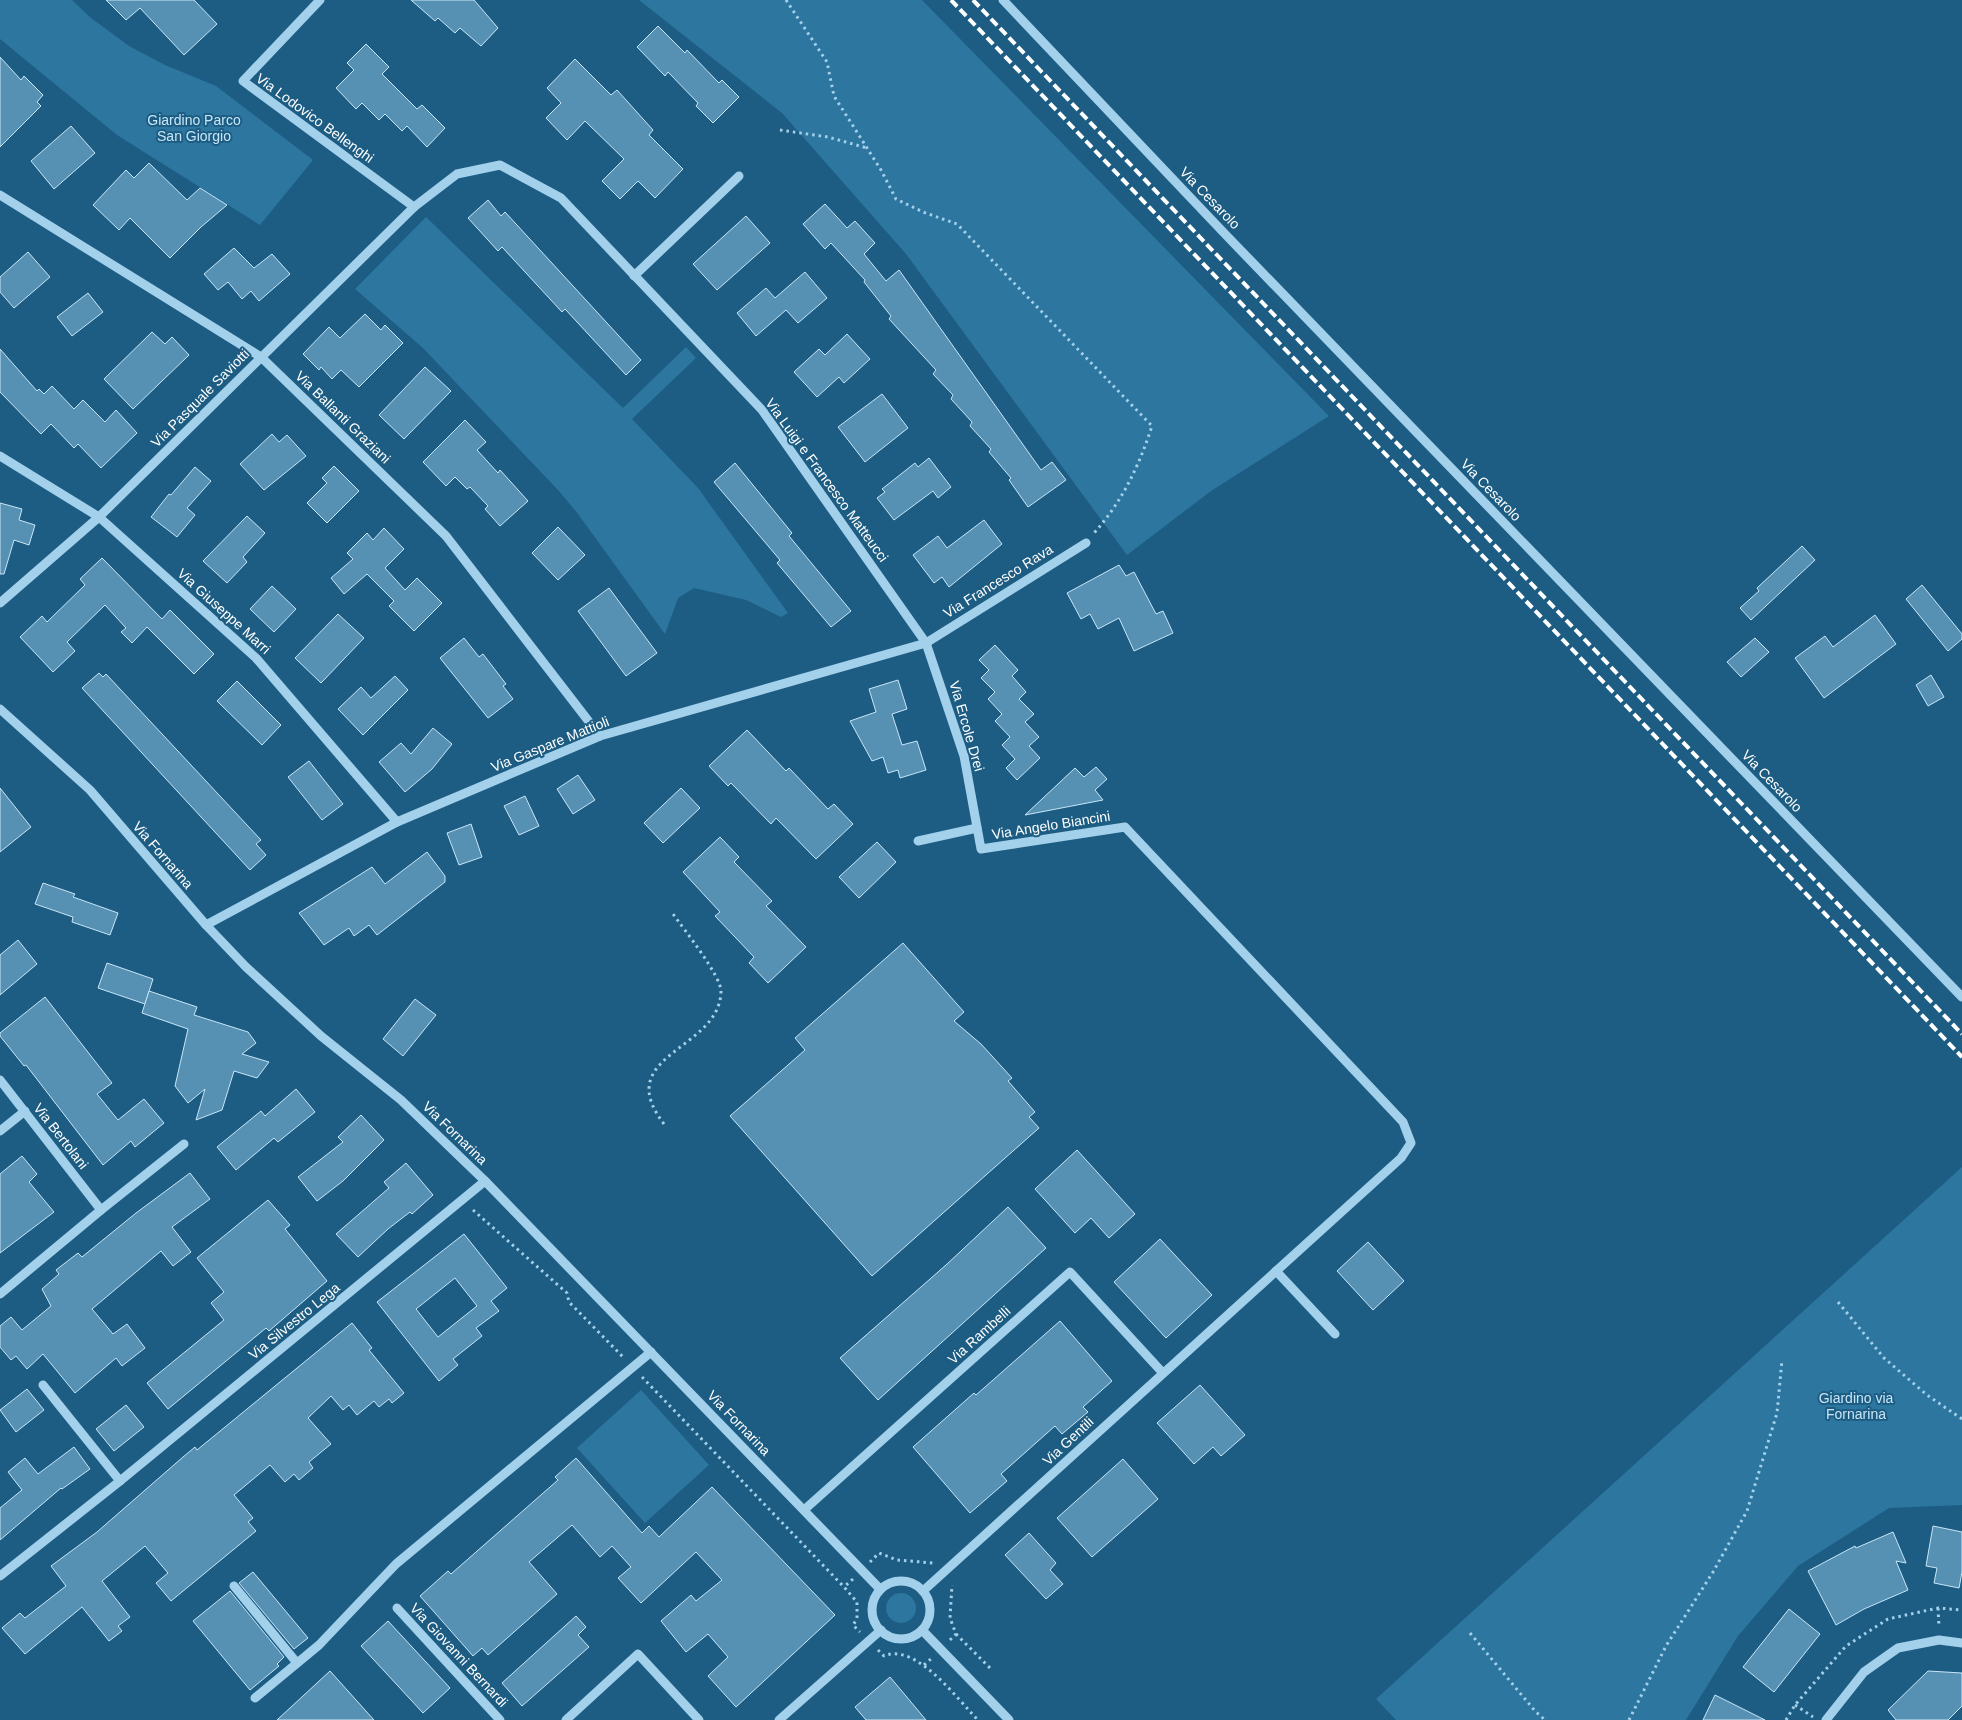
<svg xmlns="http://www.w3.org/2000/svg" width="1962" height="1720" viewBox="0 0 1962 1720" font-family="Helvetica,sans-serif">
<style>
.green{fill:#2c76a0}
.building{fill:#5691b4;stroke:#c7e6f8;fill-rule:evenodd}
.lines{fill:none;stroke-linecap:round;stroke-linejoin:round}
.path{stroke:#a3d0ea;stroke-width:3;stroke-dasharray:2.5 4;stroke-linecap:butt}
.minor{stroke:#a3d0ea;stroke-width:9}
.rail{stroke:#fff;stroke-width:4;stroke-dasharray:9 4;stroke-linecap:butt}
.labels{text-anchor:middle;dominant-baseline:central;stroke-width:4;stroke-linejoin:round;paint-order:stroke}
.street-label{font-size:14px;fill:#fff;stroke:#1d5d83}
.park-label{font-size:14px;fill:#c7e6f8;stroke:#1d5d83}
</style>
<rect width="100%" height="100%" fill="#1d5d83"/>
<g class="green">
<path d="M 0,0 L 72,0 L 91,18 L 129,46 L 165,65 L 216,86 L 313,160 L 260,225 L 117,135 L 0,39 Z"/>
<path d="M 639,0 L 922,0 L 1329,416 L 1211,491 L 1127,555 L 906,254 L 782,113 Z"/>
<path d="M 426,217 L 623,408 L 686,347 L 696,358 L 632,419 L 698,488 L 788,613 L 781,617 L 746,600 L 694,588 L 678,598 L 665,634 L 578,514 L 559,491 L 423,348 L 355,289 Z"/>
<path d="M 1962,1167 L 1962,1505 L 1889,1508 L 1798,1566 L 1738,1636 L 1686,1720 L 1396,1720 L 1376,1699 Z"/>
<path d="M 641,1390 L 709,1465 L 645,1523 L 577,1448 Z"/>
<circle cx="901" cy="1608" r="15"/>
</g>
<g class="building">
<path d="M 106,0 L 194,0 L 217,24 L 184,55 L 140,8 L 126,20 Z"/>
<path d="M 411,0 L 474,0 L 498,28 L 481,46 L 460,28 L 455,33 L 438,18 L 435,21 Z"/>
<path d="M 658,26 L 685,53 L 687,50 L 719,83 L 722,80 L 739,97 L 713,123 L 696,106 L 698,103 L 668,72 L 665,76 L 637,47 Z"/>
<path d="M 366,44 L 389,67 L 382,74 L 417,109 L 422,105 L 445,128 L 427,147 L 407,126 L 402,131 L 385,114 L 379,120 L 362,103 L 356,109 L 336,88 L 354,70 L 347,63 Z"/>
<path d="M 0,57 L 21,80 L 24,76 L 43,95 L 37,102 L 41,106 L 0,147 Z"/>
<path d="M 575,59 L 611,95 L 617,90 L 653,130 L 649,135 L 683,169 L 655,198 L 638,181 L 620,199 L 602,181 L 624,159 L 585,121 L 567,140 L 546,118 L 561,103 L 547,88 Z"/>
<path d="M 71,126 L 95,153 L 54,189 L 31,161 Z"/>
<path d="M 149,163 L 187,200 L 200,188 L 227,205 L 201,227 L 170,258 L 130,218 L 119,230 L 93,205 L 126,170 L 134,178 Z"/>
<path d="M 488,200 L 501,216 L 505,212 L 641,360 L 626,375 L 565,309 L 562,312 L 502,247 L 498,251 L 468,218 Z"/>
<path d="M 825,204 L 847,228 L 855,221 L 875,243 L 864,254 L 886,281 L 899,270 L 1041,470 L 1052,462 L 1066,480 L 1028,507 L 1009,480 L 1011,478 L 989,452 L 991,449 L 970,426 L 972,422 L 951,399 L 953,395 L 933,374 L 936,370 L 889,319 L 891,316 L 864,282 L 865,280 L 831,243 L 825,249 L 803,224 Z"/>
<path d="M 746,216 L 770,243 L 717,290 L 693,264 Z"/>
<path d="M 234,248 L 254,268 L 272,254 L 290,274 L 259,301 L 251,291 L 242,299 L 228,282 L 218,290 L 204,274 Z"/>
<path d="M 28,252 L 50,277 L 14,308 L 0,292 L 0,277 Z"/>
<path d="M 805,272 L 827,298 L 798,323 L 786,310 L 756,336 L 737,313 L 766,288 L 775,298 Z"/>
<path d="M 88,293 L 103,312 L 72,336 L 57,317 Z"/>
<path d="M 365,314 L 381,330 L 385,325 L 403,343 L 359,387 L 341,370 L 332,379 L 321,367 L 319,370 L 303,354 L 329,327 L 340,338 Z"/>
<path d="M 152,332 L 165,344 L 172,337 L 189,355 L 133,409 L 104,379 Z"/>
<path d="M 847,334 L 870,359 L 844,383 L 839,377 L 817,397 L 794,372 L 819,349 L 825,355 Z"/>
<path d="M 0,349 L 37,391 L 39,389 L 44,394 L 52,386 L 74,409 L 83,400 L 105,422 L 116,410 L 137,433 L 101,468 L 78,444 L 74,448 L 51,424 L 41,434 L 0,392 Z"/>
<path d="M 425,367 L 451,391 L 404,439 L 379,415 Z"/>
<path d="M 882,394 L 908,428 L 865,462 L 838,427 Z"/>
<path d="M 465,420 L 486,442 L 477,450 L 498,473 L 500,470 L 528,501 L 500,526 L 485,509 L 488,506 L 470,487 L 467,489 L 455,477 L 446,486 L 423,462 Z"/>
<path d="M 272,434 L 279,442 L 287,435 L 306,456 L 264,490 L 240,464 Z"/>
<path d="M 929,458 L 951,487 L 938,498 L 933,491 L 894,520 L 877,498 L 885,492 L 882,489 L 915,463 L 918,467 Z"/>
<path d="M 735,463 L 792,533 L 789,536 L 851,611 L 831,627 L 777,563 L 780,560 L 714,482 Z"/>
<path d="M 334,466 L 359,491 L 327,523 L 307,503 L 327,483 L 322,478 Z"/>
<path d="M 195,467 L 211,481 L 187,508 L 195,515 L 177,537 L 151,517 L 169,494 L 171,495 Z"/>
<path d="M 0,503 L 22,509 L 19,520 L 35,525 L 29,545 L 14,540 L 4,574 L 0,574 Z"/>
<path d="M 247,516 L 265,533 L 243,557 L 247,562 L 227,583 L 203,561 Z"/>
<path d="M 984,520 L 1002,544 L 949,587 L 942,577 L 934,583 L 913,555 L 938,536 L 947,548 Z"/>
<path d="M 558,527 L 585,555 L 558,580 L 532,553 Z"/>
<path d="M 384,528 L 404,549 L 385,568 L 405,590 L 417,578 L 442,603 L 414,631 L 389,606 L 394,601 L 367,574 L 344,594 L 331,578 L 353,559 L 347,553 L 367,533 L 373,540 Z"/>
<path d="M 1802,546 L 1815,560 L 1751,620 L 1740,608 L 1759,591 L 1757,588 Z"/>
<path d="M 102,558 L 162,619 L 170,610 L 214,654 L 194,674 L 147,627 L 132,643 L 121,632 L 126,628 L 105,605 L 67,642 L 75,651 L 53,672 L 20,637 L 42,616 L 47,622 L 85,585 L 80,579 Z"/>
<path d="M 1119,565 L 1126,576 L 1134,572 L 1156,614 L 1163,611 L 1173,633 L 1134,651 L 1119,618 L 1098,629 L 1090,614 L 1081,619 L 1067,593 Z"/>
<path d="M 1922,585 L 1962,634 L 1962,639 L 1948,651 L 1906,599 Z"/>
<path d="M 272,586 L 296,609 L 274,632 L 250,609 Z"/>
<path d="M 609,588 L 657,653 L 626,676 L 578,611 Z"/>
<path d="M 338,614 L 364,638 L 321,683 L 295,658 Z"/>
<path d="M 1875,615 L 1896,644 L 1824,698 L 1795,658 L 1825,636 L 1833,647 Z"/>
<path d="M 464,638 L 479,657 L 483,654 L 506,684 L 503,686 L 513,699 L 488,718 L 440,658 Z"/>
<path d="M 1755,638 L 1769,652 L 1741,677 L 1727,662 Z"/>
<path d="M 995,645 L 1018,670 L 1012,676 L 1026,692 L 1019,699 L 1034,714 L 1025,722 L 1039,737 L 1029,746 L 1040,758 L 1017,780 L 1006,768 L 1015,759 L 1002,745 L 1010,737 L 995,721 L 1002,714 L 988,699 L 995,692 L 981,678 L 989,670 L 979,660 Z"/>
<path d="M 99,673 L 103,677 L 106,674 L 261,840 L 256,844 L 266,855 L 250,870 L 82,688 Z"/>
<path d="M 1931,675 L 1944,697 L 1928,706 L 1916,685 Z"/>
<path d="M 395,676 L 408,690 L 363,735 L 338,709 L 361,687 L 371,698 Z"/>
<path d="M 898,680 L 907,709 L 892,714 L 902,745 L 917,741 L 926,770 L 900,778 L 898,770 L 888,773 L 883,757 L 872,761 L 850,721 L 876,712 L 869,689 Z"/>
<path d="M 237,681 L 281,725 L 262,745 L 217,701 Z"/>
<path d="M 433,728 L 452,744 L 432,769 L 405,792 L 379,762 L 401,743 L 411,754 Z"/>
<path d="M 747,730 L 786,771 L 789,768 L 828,809 L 834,804 L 853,824 L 816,859 L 776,818 L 771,824 L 731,783 L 728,786 L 709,766 Z"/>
<path d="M 309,761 L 343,804 L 322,820 L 288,777 Z"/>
<path d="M 1096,767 L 1107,779 L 1095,790 L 1103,800 L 1025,815 L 1075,768 L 1084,777 Z"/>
<path d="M 578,775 L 595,800 L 573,814 L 557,789 Z"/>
<path d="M 0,788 L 31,827 L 0,852 Z"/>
<path d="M 681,788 L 700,808 L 663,843 L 644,823 Z"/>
<path d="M 525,796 L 539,826 L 519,835 L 504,806 Z"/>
<path d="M 471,824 L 482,857 L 459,865 L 447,833 Z"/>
<path d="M 720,837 L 739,857 L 734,862 L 772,901 L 766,906 L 806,947 L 768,983 L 749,963 L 754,957 L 715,916 L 720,912 L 683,872 Z"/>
<path d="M 877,842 L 896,862 L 859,898 L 839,877 Z"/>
<path d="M 427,852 L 445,876 L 445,882 L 377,935 L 369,925 L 354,936 L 349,928 L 324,945 L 299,913 L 372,867 L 385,884 Z"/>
<path d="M 43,883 L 75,894 L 73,897 L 118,913 L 110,935 L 72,922 L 73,917 L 35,904 Z"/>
<path d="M 18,940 L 37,964 L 0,995 L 0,955 Z"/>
<path d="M 903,943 L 964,1012 L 954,1021 L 981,1044 L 1012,1078 L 1008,1081 L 1035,1112 L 1029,1117 L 1039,1128 L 872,1276 L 730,1116 L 805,1050 L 795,1038 Z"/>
<path d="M 107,963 L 153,979 L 145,1004 L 98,988 Z"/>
<path d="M 149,991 L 197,1007 L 194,1015 L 248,1032 L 256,1043 L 242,1054 L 269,1062 L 257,1078 L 234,1071 L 222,1110 L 196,1120 L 205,1089 L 188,1103 L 175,1086 L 188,1029 L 142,1013 Z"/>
<path d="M 45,997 L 112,1083 L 97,1094 L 118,1120 L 144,1099 L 164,1123 L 135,1147 L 131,1141 L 103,1165 L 26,1065 L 24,1066 L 0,1036 L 0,1033 Z"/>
<path d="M 415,999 L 436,1015 L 403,1056 L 383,1039 Z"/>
<path d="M 296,1089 L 315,1112 L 278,1142 L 274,1138 L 236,1170 L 217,1147 L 261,1111 L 265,1116 Z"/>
<path d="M 361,1115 L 384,1140 L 343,1181 L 317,1201 L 298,1177 L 343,1142 L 338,1137 Z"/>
<path d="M 1077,1150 L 1135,1214 L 1109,1238 L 1091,1218 L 1075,1233 L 1035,1189 Z"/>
<path d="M 22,1156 L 37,1174 L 29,1182 L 54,1212 L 0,1253 L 0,1174 Z"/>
<path d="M 406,1163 L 433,1195 L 412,1214 L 410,1212 L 388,1229 L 358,1257 L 336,1234 L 389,1188 L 384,1182 Z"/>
<path d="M 190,1173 L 210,1199 L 172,1227 L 191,1252 L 173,1266 L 161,1251 L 92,1309 L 113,1334 L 127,1324 L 145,1348 L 122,1366 L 116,1358 L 75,1393 L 43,1354 L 27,1369 L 16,1356 L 11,1360 L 0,1347 L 0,1326 L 11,1317 L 22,1330 L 51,1306 L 42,1289 L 59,1274 L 56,1270 L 78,1253 L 82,1257 L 136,1213 Z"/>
<path d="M 268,1200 L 290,1225 L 285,1229 L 327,1281 L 269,1331 L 266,1328 L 168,1409 L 147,1383 L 224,1320 L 211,1303 L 224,1292 L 197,1258 Z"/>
<path d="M 1008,1207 L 1046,1248 L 878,1400 L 840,1358 L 946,1265 Z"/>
<path d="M 464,1234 L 507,1288 L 491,1301 L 499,1311 L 476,1328 L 482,1336 L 453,1359 L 458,1365 L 439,1381 L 377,1302 ZM 455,1278 L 477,1306 L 438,1337 L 416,1309 Z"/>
<path d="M 1160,1239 L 1212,1295 L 1166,1338 L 1114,1282 Z"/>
<path d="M 1368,1242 L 1404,1281 L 1373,1310 L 1337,1271 Z"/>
<path d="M 1060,1321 L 1112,1381 L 1083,1407 L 1088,1412 L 1062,1434 L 1055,1426 L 1001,1474 L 1007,1481 L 970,1513 L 913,1447 L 974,1393 L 976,1395 Z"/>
<path d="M 352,1323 L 372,1348 L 369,1350 L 404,1393 L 392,1403 L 389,1399 L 379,1407 L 374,1401 L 357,1415 L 349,1405 L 343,1410 L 331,1396 L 308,1418 L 331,1444 L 309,1462 L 313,1468 L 299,1480 L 294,1474 L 285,1482 L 270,1465 L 234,1495 L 253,1518 L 248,1522 L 256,1531 L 171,1601 L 156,1583 L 168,1573 L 145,1546 L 102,1581 L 130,1617 L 118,1626 L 122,1631 L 109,1641 L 82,1607 L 25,1654 L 2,1628 L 20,1613 L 25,1618 L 66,1586 L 51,1566 L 97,1532 L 183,1457 L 195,1447 L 197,1450 Z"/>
<path d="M 1200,1385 L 1245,1435 L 1221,1456 L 1213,1447 L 1194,1464 L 1157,1423 Z"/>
<path d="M 27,1389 L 44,1410 L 16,1432 L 0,1410 Z"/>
<path d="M 126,1405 L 144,1427 L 114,1451 L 96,1429 Z"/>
<path d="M 74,1447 L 90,1469 L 62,1489 L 61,1488 L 0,1540 L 0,1508 L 22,1490 L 8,1472 L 25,1458 L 38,1474 Z"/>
<path d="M 576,1458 L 642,1533 L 649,1526 L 659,1537 L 712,1487 L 835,1615 L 736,1707 L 708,1676 L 728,1657 L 708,1634 L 686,1652 L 661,1621 L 691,1595 L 696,1601 L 722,1580 L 696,1552 L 641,1603 L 618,1578 L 631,1567 L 612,1546 L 600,1557 L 572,1525 L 529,1562 L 557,1594 L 488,1655 L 482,1648 L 473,1656 L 420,1596 L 448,1571 L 451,1574 L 558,1480 L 555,1477 Z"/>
<path d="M 1123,1459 L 1158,1499 L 1092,1557 L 1057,1518 Z"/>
<path d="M 1933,1526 L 1962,1532 L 1962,1572 L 1959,1588 L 1934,1583 L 1937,1568 L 1926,1566 Z"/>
<path d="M 1893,1532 L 1906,1563 L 1896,1561 L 1908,1590 L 1864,1609 L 1836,1625 L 1808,1571 L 1855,1546 L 1856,1548 Z"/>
<path d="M 1029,1533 L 1056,1563 L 1050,1570 L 1063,1584 L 1046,1599 L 1005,1555 Z"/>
<path d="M 253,1572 L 308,1638 L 294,1649 L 239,1583 Z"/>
<path d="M 230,1591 L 284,1657 L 277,1664 L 279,1666 L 250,1690 L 193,1621 Z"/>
<path d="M 1789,1609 L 1820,1634 L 1774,1692 L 1743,1667 Z"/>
<path d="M 576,1616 L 586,1627 L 578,1635 L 589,1647 L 522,1706 L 502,1683 Z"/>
<path d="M 388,1621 L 450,1688 L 423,1713 L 361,1646 Z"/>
<path d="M 330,1671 L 374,1720 L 277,1720 Z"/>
<path d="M 1928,1671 L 1962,1673 L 1962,1706 L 1948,1720 L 1896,1720 L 1888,1710 Z"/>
<path d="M 890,1677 L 926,1720 L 866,1720 L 855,1707 Z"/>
<path d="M 1715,1695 L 1765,1720 L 1703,1720 Z"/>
</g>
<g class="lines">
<g class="path">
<path d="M 786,0 L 827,62 L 834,96 L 881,170 L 896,199 L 923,212 L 957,224 L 1152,426 C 1139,466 1122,502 1094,533"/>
<path d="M 780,130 L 828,137 L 867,148"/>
<path d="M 664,1124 C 610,1054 719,1051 721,992 C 722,977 683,928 673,914"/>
<path d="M 473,1210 L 567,1293 L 569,1302 L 624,1358"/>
<path d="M 1838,1302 L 1884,1358 L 1927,1395 L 1962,1419"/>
<path d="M 642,1377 L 844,1587"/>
<path d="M 870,1562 L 879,1553 L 897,1560 L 933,1563"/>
<path d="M 853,1579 L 844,1587 L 857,1602 L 857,1619 L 853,1625 L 860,1632"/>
<path d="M 1938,1608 L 1939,1627"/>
<path d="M 1470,1633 L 1535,1711 L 1545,1720"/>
<path d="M 956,1634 L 991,1669"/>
<path d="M 950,1640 L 956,1634 L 950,1618 L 952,1585"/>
<path d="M 878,1650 L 884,1656 C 916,1642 958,1700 978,1720"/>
<path d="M 924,1665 L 932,1658"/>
<path d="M 1795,1705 L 1813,1717"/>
<path d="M 1629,1720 L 1666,1646 L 1713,1572 L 1747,1511 L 1777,1413 L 1782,1360"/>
<path d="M 1786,1720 L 1795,1705 L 1846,1646 L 1888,1619 L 1938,1608 L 1962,1610"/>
</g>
<g class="minor">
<path d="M 320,0 L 243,81 L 414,207"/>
<path d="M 1003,0 L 1225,234 L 1962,997"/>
<path d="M 0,195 L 261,357 L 446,536 L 600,736"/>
<path d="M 634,276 L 739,176"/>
<path d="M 0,456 L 99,517 L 256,658 L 397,822"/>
<path d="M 0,603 L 99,517 L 414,207 L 457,174 L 500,165 L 561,198 L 762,410 L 926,643 L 964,756 L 981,849 L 1125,827 L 1403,1122 L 1411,1143 L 1401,1158 L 923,1591"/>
<path d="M 0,709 L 90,790 L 206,925 L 246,967 L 321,1036 L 401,1100 L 485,1181 L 880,1589"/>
<path d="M 918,841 L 977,828"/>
<path d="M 206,925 L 397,822 L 600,736 L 926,643 L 1086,543"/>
<path d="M 0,1080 L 101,1210 L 0,1294"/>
<path d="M 0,1131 L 25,1111"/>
<path d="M 101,1210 L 184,1144"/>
<path d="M 1276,1271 L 1335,1334"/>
<path d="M 43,1385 L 120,1481"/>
<path d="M 804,1510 L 1070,1272 L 1162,1372"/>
<path d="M 0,1576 L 120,1481 L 485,1181"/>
<circle cx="901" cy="1610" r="29"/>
<path d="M 234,1586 L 297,1663"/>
<path d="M 397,1608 L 500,1720"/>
<path d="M 922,1630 L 1009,1720"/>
<path d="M 255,1698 L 319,1645 L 396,1564 L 651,1352"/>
<path d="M 566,1720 L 638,1654 L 699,1720"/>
<path d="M 779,1720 L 881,1630"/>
<path d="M 1826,1720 L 1864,1672 L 1898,1648 L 1939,1640 L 1962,1643"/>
</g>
<g class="rail">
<path d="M 951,0 L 1962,1057"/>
<path d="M 973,0 L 1962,1034"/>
</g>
</g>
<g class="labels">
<g class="street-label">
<text transform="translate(315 118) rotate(36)">Via Lodovico Bellenghi</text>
<text transform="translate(1210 198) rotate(46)">Via Cesarolo</text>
<text transform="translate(200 398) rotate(-45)">Via Pasquale Saviotti</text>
<text transform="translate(343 417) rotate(44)">Via Ballanti Graziani</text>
<text transform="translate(827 480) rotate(54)">Via Luigi e Francesco Matteucci</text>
<text transform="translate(1491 490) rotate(46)">Via Cesarolo</text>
<text transform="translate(998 581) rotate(-32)">Via Francesco Rava</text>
<text transform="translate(224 611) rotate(42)">Via Giuseppe Marri</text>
<text transform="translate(967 726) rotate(74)">Via Ercole Drei</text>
<text transform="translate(550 744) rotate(-22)">Via Gaspare Mattioli</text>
<text transform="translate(1772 781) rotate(46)">Via Cesarolo</text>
<text transform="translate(1051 825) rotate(-9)">Via Angelo Biancini</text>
<text transform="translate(163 855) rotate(49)">Via Fornarina</text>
<text transform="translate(455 1133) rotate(44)">Via Fornarina</text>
<text transform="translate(61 1136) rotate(52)">Via Bertolani</text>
<text transform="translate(294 1321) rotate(-39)">Via Silvestro Lega</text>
<text transform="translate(979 1335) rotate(-42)">Via Rambelli</text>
<text transform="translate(739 1423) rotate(46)">Via Fornarina</text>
<text transform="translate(1068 1441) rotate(-43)">Via Gentili</text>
<text transform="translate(459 1655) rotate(47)">Via Giovanni Bernardi</text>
</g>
<g class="park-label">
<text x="194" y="120">Giardino Parco<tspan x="194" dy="16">San Giorgio</tspan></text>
<text x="1856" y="1398">Giardino via<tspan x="1856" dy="16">Fornarina</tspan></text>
</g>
</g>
</svg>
